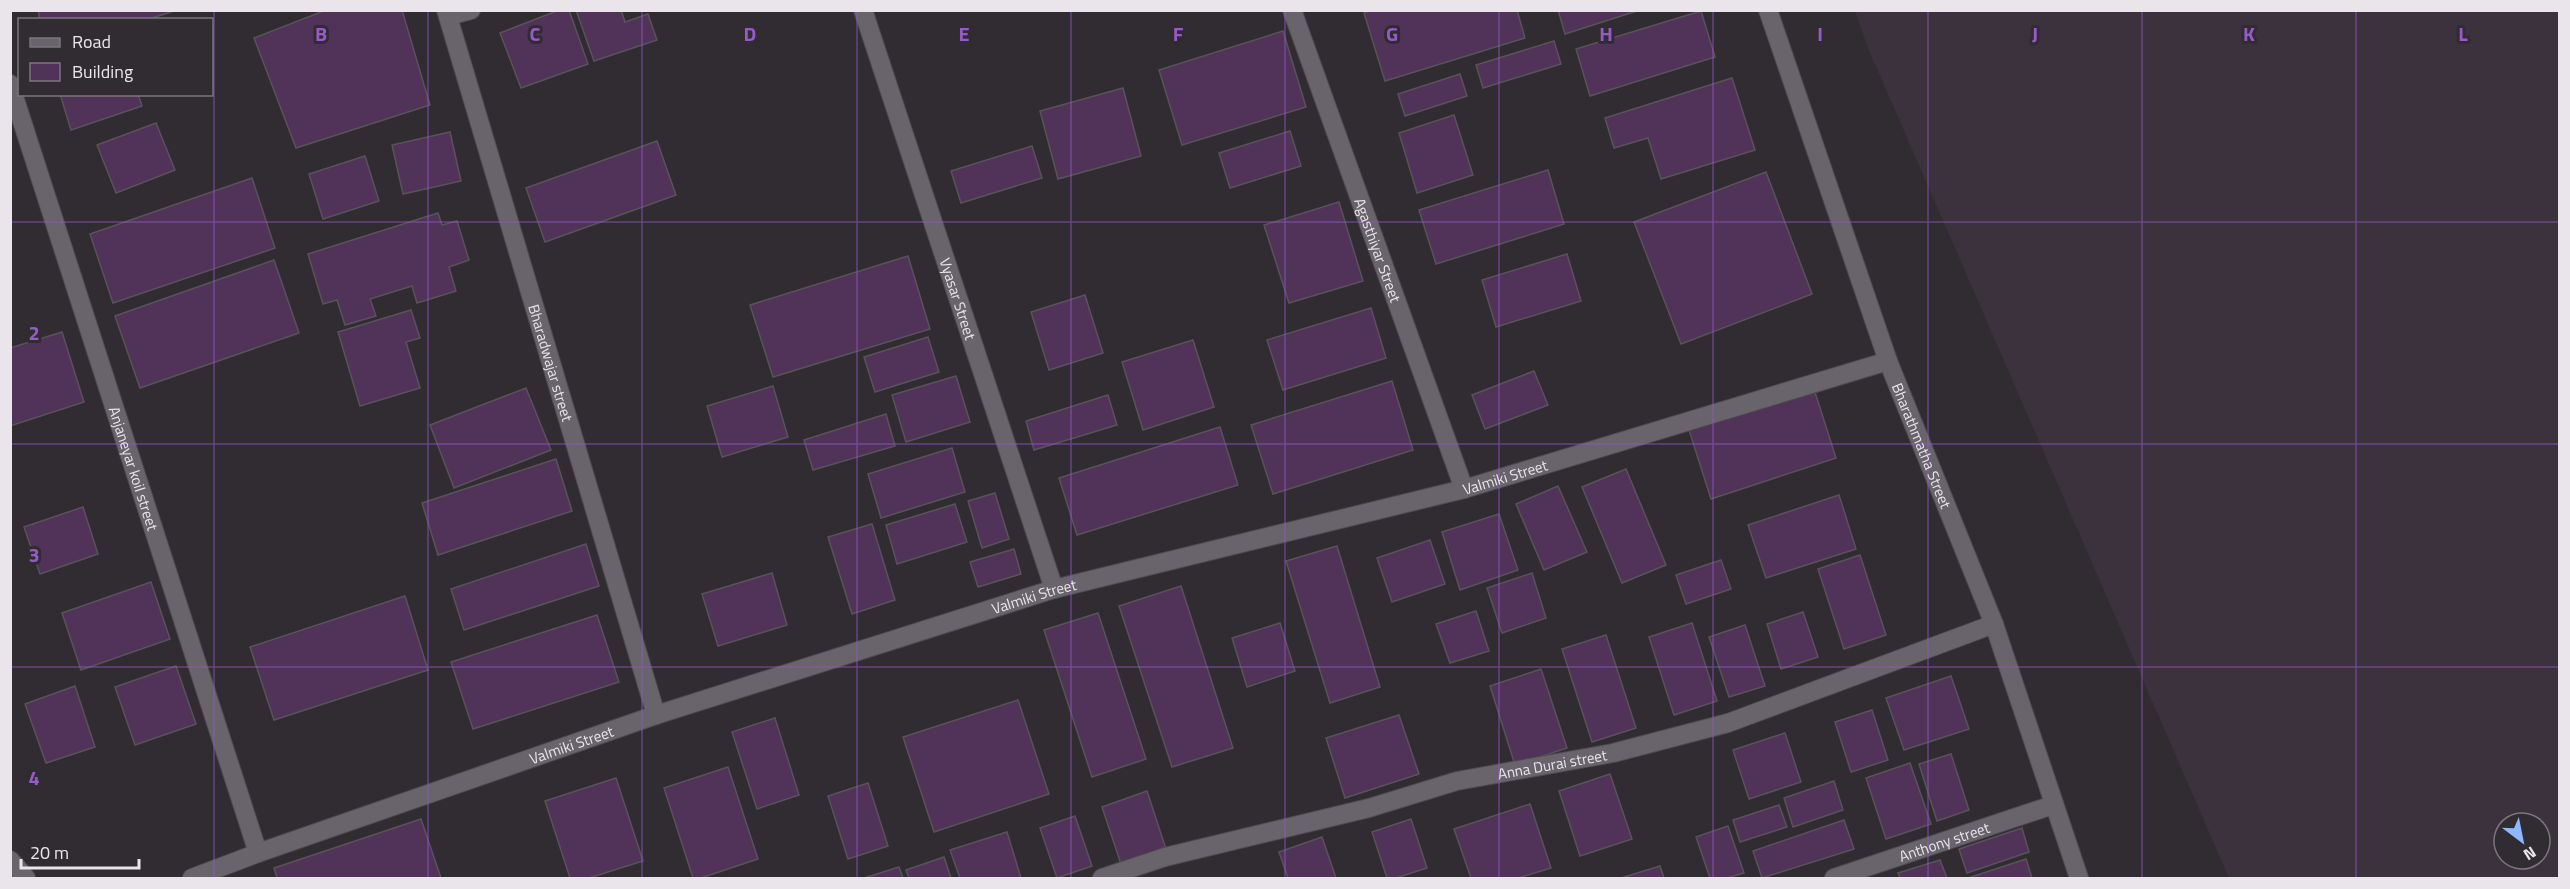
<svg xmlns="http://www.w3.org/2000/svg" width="2570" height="889" viewBox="0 0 2570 889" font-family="'Titillium Web',sans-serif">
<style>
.built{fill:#3b323d;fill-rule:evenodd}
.building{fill:#513359;stroke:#58535a;stroke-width:1.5}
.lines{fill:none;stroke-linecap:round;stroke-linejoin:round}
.minor-casing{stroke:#4f4a50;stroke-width:20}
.tertiary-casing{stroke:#4f4a50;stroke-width:20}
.minor{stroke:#69646b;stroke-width:18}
.tertiary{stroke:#69646b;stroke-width:18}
.grid{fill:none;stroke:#965aca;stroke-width:1.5;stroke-opacity:0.55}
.labels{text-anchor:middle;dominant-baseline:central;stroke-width:6;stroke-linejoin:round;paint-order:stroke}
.street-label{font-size:15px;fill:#e9e5ea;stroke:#312c32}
.grid-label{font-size:20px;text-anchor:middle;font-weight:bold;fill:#965aca;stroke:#312c32;stroke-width:6;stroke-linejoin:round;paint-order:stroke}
</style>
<rect width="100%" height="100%" fill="#312c32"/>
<path class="built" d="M 1855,11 L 2559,11 L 2559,878 L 2229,878 L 1868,48 ZM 2504,823 L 2540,823 L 2540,859 L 2504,859 Z"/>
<g class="building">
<path d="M 38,10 L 177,10 L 146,20 L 40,20 Z"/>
<path d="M 326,10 L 402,10 L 430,105 L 296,148 L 254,38 Z"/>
<path d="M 559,10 L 569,10 L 588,64 L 521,88 L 500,33 Z"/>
<path d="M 576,10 L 621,10 L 625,22 L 648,14 L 657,40 L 594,61 Z"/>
<path d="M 1372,10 L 1517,10 L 1525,38 L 1385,81 L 1364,13 Z"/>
<path d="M 1558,10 L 1640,10 L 1565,34 Z"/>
<path d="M 1701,11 L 1715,57 L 1590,96 L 1576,49 Z"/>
<path d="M 1283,31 L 1306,107 L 1182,145 L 1159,70 Z"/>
<path d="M 1554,41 L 1561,64 L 1483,88 L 1476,65 Z"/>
<path d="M 1460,74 L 1467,96 L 1405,116 L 1398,94 Z"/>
<path d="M 1732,78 L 1755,150 L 1661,179 L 1648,138 L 1614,148 L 1605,118 Z"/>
<path d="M 1123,88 L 1141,156 L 1058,179 L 1040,111 Z"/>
<path d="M 60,94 L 138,94 L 142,106 L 71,130 Z"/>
<path d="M 1454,115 L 1473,175 L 1417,193 L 1399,133 Z"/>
<path d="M 156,123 L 175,170 L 116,193 L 97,145 Z"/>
<path d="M 1290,131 L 1301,166 L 1230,188 L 1219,153 Z"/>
<path d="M 450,132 L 461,181 L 403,194 L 392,145 Z"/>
<path d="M 657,141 L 676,195 L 545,242 L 526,188 Z"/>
<path d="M 1032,146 L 1042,178 L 961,203 L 951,171 Z"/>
<path d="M 365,156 L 379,201 L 323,219 L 309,174 Z"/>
<path d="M 1548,170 L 1564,224 L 1436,264 L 1419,210 Z"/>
<path d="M 1766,172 L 1812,294 L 1681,344 L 1634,222 Z"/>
<path d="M 252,178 L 275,248 L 113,303 L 90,234 Z"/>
<path d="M 1339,202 L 1363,281 L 1289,303 L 1264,225 Z"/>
<path d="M 438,213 L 442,225 L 457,221 L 469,260 L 449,267 L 456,291 L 417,303 L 412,286 L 370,299 L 376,316 L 345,325 L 337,300 L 323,304 L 308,254 Z"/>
<path d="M 1567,254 L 1581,301 L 1496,327 L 1482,280 Z"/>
<path d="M 908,256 L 930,329 L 773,377 L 750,305 Z"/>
<path d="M 274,260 L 299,333 L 140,388 L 115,316 Z"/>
<path d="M 1085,295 L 1103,353 L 1049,370 L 1031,312 Z"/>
<path d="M 1371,308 L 1386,358 L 1283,390 L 1267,340 Z"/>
<path d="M 411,310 L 420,338 L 406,342 L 420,388 L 360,406 L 338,332 Z"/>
<path d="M 62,332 L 84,402 L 10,426 L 10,348 Z"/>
<path d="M 928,337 L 939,372 L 875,392 L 864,357 Z"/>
<path d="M 1193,340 L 1214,407 L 1143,430 L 1122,362 Z"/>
<path d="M 1534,371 L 1548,405 L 1485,429 L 1472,395 Z"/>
<path d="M 956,376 L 970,422 L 906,442 L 892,395 Z"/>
<path d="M 1392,381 L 1413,450 L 1273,494 L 1251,425 Z"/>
<path d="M 773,386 L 788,437 L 722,457 L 707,406 Z"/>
<path d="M 526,388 L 551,450 L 454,488 L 430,425 Z"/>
<path d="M 1814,389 L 1836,458 L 1711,499 L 1689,430 Z"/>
<path d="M 1108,395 L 1117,425 L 1034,450 L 1026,421 Z"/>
<path d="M 886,414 L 895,446 L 813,470 L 804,440 Z"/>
<path d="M 1220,427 L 1238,485 L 1077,535 L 1059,478 Z"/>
<path d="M 952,448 L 965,492 L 881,518 L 868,474 Z"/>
<path d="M 556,459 L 572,511 L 438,555 L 422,503 Z"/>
<path d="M 1626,469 L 1666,565 L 1622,583 L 1582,487 Z"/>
<path d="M 1558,486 L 1587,552 L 1544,570 L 1516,504 Z"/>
<path d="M 995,493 L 1009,539 L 982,548 L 968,501 Z"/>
<path d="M 1839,495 L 1856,549 L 1766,578 L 1748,525 Z"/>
<path d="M 955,504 L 967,542 L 897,564 L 886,525 Z"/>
<path d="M 83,507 L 98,554 L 40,574 L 24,527 Z"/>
<path d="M 1499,514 L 1518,570 L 1460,590 L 1442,532 Z"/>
<path d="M 872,524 L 895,600 L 852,614 L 828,537 Z"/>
<path d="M 1430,540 L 1445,584 L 1392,602 L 1377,558 Z"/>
<path d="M 586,544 L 599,586 L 464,630 L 451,589 Z"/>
<path d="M 1337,546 L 1380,687 L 1330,703 L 1286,561 Z"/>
<path d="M 1014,549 L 1021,574 L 978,587 L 970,562 Z"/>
<path d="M 1860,555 L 1886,635 L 1844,649 L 1818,569 Z"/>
<path d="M 1721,560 L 1731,589 L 1686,604 L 1676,575 Z"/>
<path d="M 772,573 L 787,625 L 718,646 L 702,594 Z"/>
<path d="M 1532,573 L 1546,618 L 1502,633 L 1487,588 Z"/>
<path d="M 151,582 L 170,639 L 81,670 L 62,613 Z"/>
<path d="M 1181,586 L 1233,748 L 1172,767 L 1119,606 Z"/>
<path d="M 405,596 L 428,670 L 274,720 L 250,647 Z"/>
<path d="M 1476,611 L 1489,651 L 1450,663 L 1436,624 Z"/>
<path d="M 1803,612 L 1818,657 L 1781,669 L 1767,624 Z"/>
<path d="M 1098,613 L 1146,759 L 1092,777 L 1044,630 Z"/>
<path d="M 597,615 L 619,682 L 473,729 L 451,662 Z"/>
<path d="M 1280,623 L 1295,671 L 1247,687 L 1232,638 Z"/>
<path d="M 1692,623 L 1717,701 L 1674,715 L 1649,637 Z"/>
<path d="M 1745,625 L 1765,686 L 1729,697 L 1709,637 Z"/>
<path d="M 1606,635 L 1636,728 L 1592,742 L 1562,649 Z"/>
<path d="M 176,666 L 196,724 L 135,745 L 115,687 Z"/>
<path d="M 1541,669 L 1567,748 L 1515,765 L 1490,686 Z"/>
<path d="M 1951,676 L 1969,729 L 1904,750 L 1886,698 Z"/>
<path d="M 75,686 L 95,747 L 46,763 L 25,704 Z"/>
<path d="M 1018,700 L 1049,794 L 934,832 L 903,737 Z"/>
<path d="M 1872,710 L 1888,760 L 1851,772 L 1835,722 Z"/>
<path d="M 1399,715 L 1419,774 L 1345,798 L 1326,738 Z"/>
<path d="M 775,718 L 799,795 L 757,809 L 732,732 Z"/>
<path d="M 1785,733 L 1801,782 L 1749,799 L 1733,750 Z"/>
<path d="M 1951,754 L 1969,810 L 1937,821 L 1919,764 Z"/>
<path d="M 1910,763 L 1931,824 L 1886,839 L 1866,778 Z"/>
<path d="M 728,767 L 758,859 L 701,878 L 693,878 L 664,788 Z"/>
<path d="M 1610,774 L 1632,839 L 1580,856 L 1559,791 Z"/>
<path d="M 616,778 L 643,861 L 589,878 L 570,878 L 545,801 Z"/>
<path d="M 1834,781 L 1843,810 L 1793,827 L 1784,798 Z"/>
<path d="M 868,783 L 888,846 L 848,859 L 828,796 Z"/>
<path d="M 1147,791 L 1166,849 L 1121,864 L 1102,807 Z"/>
<path d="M 1530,804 L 1551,868 L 1518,878 L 1471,878 L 1454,829 Z"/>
<path d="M 1779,805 L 1787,827 L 1740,842 L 1733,820 Z"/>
<path d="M 1075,816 L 1092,866 L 1057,878 L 1040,828 Z"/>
<path d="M 421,819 L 441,878 L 277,878 L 274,868 Z"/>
<path d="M 1411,819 L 1427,868 L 1396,878 L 1387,878 L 1372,832 Z"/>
<path d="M 1844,820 L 1854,849 L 1762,878 L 1753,851 Z"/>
<path d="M 1728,826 L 1744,873 L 1727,878 L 1710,878 L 1696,837 Z"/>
<path d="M 2022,828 L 2029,852 L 1967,873 L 1959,849 Z"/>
<path d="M 1007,832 L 1021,878 L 960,878 L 950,850 Z"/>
<path d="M 1322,837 L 1336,878 L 1288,878 L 1279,852 Z"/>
<path d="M 944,857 L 951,878 L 909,878 L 906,870 Z"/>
<path d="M 2026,859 L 2032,878 L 1968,878 Z"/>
<path d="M 1940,860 L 1947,878 L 1900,878 L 1898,873 Z"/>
<path d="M 1660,866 L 1664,878 L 1621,878 Z"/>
<path d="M 899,867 L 903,878 L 864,878 Z"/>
</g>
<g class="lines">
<g class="minor-casing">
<g id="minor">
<path id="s1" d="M 446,10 L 656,715"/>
<path id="s2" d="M 863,10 L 1054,589"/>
<path id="s3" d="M 1292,10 L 1464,489"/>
<path d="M 448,16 L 471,10"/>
<path id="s4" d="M 10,84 L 258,853"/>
<path id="s5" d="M 1102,878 L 1165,857 L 1369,808 L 1457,781 L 1613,753 L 1728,723 L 1994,624"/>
<path id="s6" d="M 1834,878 L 2053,805"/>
</g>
</g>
<g class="tertiary-casing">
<g id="tertiary">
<path id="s7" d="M 1768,10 L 1888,361 L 1994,624 L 2079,878"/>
<path d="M 10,860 L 26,878"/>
<path id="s8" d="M 192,878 L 258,853 L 656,715 L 1054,589 L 1464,489 L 1888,361"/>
</g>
</g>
<use href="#minor" class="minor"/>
<use href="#tertiary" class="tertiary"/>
</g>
<path class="grid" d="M 214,10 L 214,878M 428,10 L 428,878M 642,10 L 642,878M 857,10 L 857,878M 1071,10 L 1071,878M 1285,10 L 1285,878M 1499,10 L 1499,878M 1713,10 L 1713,878M 1928,10 L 1928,878M 2142,10 L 2142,878M 2356,10 L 2356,878M 10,222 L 2560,222M 10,444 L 2560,444M 10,667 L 2560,667"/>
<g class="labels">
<g class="street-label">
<text stroke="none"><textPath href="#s3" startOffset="255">Agasthiyar Street</textPath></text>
<text stroke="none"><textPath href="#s2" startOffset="304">Vyasar Street</textPath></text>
<text stroke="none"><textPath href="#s1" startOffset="368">Bharadwajar street</textPath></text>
<text stroke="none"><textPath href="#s7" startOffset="462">Bharathmatha Street</textPath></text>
<text stroke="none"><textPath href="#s4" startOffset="404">Anjaneyar koil street</textPath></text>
<text stroke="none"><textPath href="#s8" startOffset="1374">Valmiki Street</textPath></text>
<text stroke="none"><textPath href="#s8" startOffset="888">Valmiki Street</textPath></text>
<text stroke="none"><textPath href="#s8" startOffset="402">Valmiki Street</textPath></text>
<text stroke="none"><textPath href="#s5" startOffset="465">Anna Durai street</textPath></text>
<text stroke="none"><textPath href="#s6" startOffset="116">Anthony street</textPath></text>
</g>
</g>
<g class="grid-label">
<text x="321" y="41">B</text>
<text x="535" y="41">C</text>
<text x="750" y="41">D</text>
<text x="964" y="41">E</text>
<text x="1178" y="41">F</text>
<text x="1392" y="41">G</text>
<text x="1606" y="41">H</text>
<text x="1820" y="41">I</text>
<text x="2035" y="41">J</text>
<text x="2249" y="41">K</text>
<text x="2463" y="41">L</text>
<text x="34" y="340">2</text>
<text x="34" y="562">3</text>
<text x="34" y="785">4</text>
</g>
<rect width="2570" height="889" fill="none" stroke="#e9e5ea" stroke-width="24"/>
<rect x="18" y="18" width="195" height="78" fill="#312c32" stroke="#7b767c" stroke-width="1.5"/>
<rect x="30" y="38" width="30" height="9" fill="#69646b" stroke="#7b767c" stroke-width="1.5"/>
<text x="72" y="48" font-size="18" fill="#e9e5ea">Road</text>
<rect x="30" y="63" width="30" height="18" fill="#513359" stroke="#7b767c" stroke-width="1.5"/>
<text x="72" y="78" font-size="18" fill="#e9e5ea">Building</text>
<g transform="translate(2522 841) rotate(148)"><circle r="28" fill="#312c32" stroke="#7b767c" stroke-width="1.5"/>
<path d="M0-4.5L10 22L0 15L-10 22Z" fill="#8db9fc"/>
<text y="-9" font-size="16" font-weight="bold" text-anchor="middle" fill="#e9e5ea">N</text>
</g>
<path d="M21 859v9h118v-9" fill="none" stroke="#e9e5ea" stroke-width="3"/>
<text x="30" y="859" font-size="18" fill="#e9e5ea" stroke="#312c32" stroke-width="4.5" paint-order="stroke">20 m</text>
</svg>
